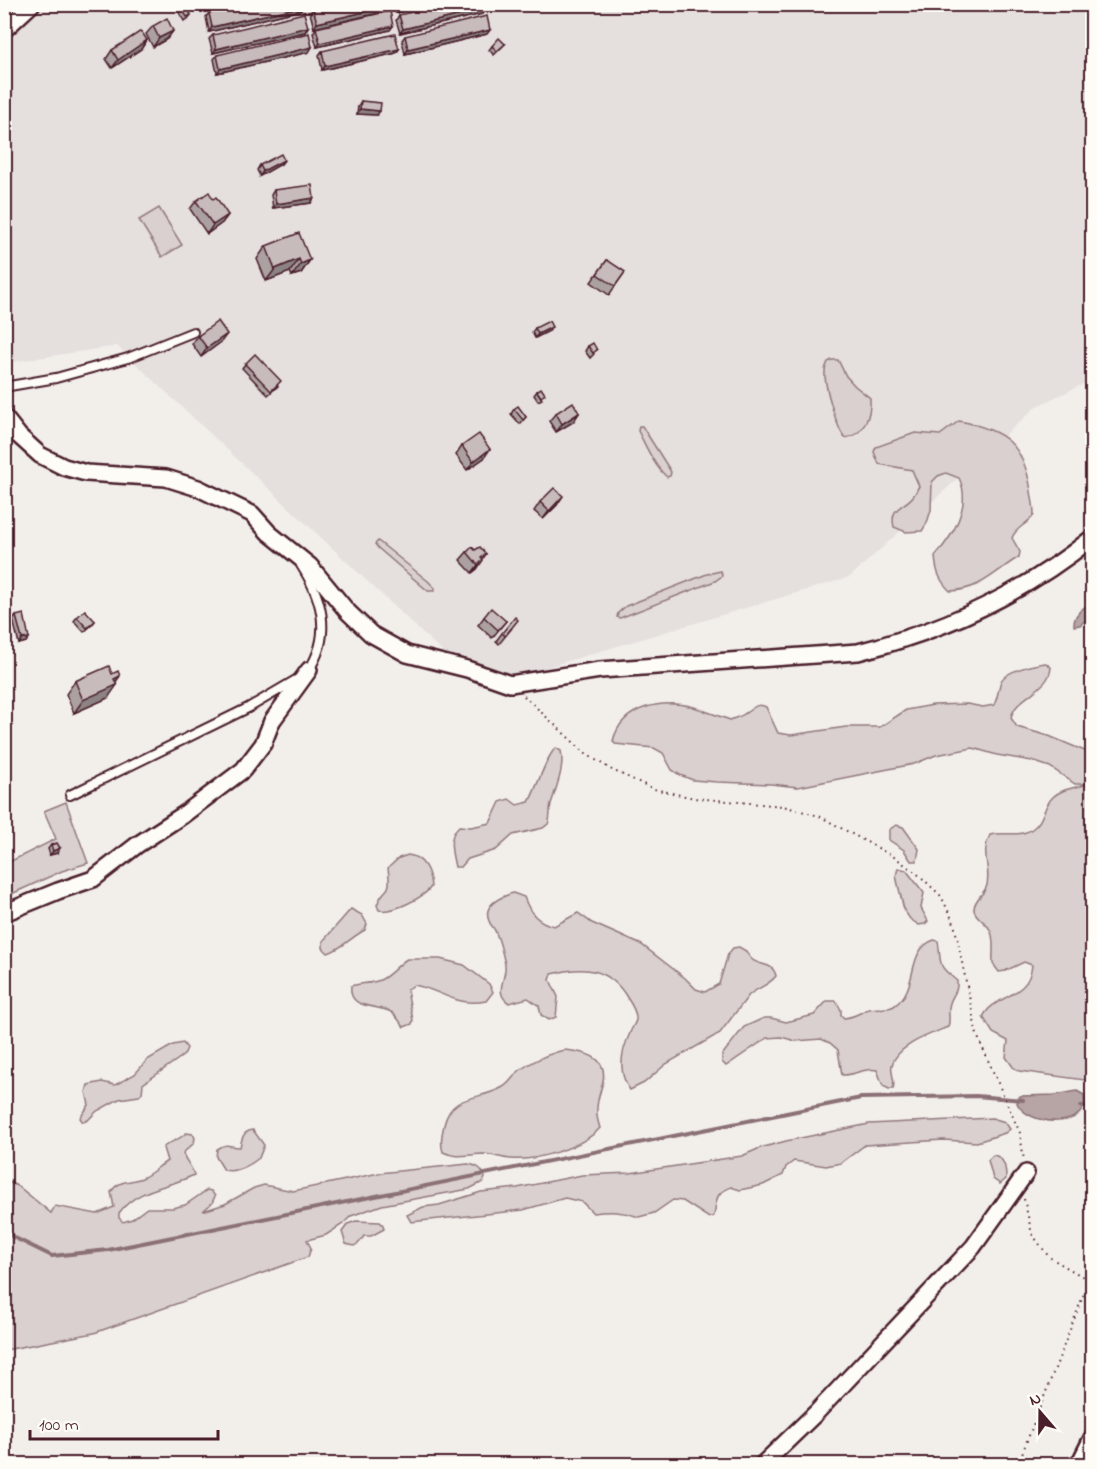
<svg xmlns="http://www.w3.org/2000/svg" width="1097" height="1469" viewBox="0 0 1097 1469" font-family="'Indie Flower',sans-serif">
<style>
.built{fill:#e5dfdd}
.green{fill:#d9d0cf;stroke:#92787d;stroke-width:1.5}
.water{fill:#b7a5a6;stroke:#8b6f75;stroke-width:1.5}
.lines{fill:none;stroke-linecap:round;stroke-linejoin:round}
.stream{stroke:#8b6f75;stroke-width:4}
.service-casing{stroke:#4a1f2b;stroke-width:12}
.minor-casing{stroke:#4a1f2b;stroke-width:20}
.path{stroke:#4a1f2b;stroke-width:2;stroke-dasharray:1.5 4.5;stroke-linecap:butt}
.service{stroke:#fdfcf7;stroke-width:8}
.minor{stroke:#fdfcf7;stroke-width:15}
.wall{fill:#aca1a1;stroke:#4a1f2b;stroke-width:1.5}
.shaded-wall{fill:#8c8383;stroke:#4a1f2b;stroke-width:1.5}
.building{fill:#c8bbbb;stroke:#4a1f2b;stroke-width:1.5}
</style>
<rect width="100%" height="100%" fill="#f2efeb"/>
<filter id="ink" filterUnits="userSpaceOnUse"><feTurbulence type="fractalNoise" baseFrequency=".0167" numOctaves="2"/><feDisplacementMap in="SourceGraphic" scale="12" xChannelSelector="R" yChannelSelector="G"/><feConvolveMatrix kernelMatrix="1 2 1 2 8 2 1 2 1" color-interpolation-filters="sRGB"/></filter>
<g filter="url(#ink)">
<path class="built" d="M 5,5 L 1092,5 L 1092,380 L 1037,406 L 850,577 L 480,687 L 117,346 L 5,363 Z"/>
<g class="green">
<path d="M 159,208 L 182,245 L 162,257 L 139,220 Z"/>
<path d="M 832,360 L 838,360 L 846,376 L 855,386 L 870,398 C 871,415 865,435 845,438 C 837,429 824,384 825,372 C 825,370 827,364 828,362 Z"/>
<path d="M 959,421 C 1005,430 1024,444 1031,491 C 1032,499 1034,506 1034,515 C 1028,524 1015,528 1012,538 L 1020,552 L 1019,557 C 994,572 981,590 950,591 C 939,580 936,571 935,556 C 953,536 972,505 959,478 L 946,473 L 938,476 L 932,482 L 931,510 L 927,523 L 922,531 L 906,532 L 894,527 C 889,506 905,508 914,495 C 916,493 917,489 919,486 L 912,470 L 879,464 L 874,452 L 876,447 L 915,433 L 940,435 Z"/>
<path d="M 639,426 L 642,426 L 668,467 L 671,472 L 670,476 L 667,477 C 654,466 646,446 638,431 Z"/>
<path d="M 378,541 L 428,581 L 435,588 L 435,591 L 428,591 L 378,548 L 375,544 Z"/>
<path d="M 721,571 L 722,576 L 715,581 L 620,618 L 617,617 L 618,613 L 626,606 L 707,574 Z"/>
<path d="M 1046,663 L 1051,667 C 1050,691 1015,696 1011,718 L 1017,727 L 1049,736 L 1092,754 L 1092,835 L 1085,844 L 1086,859 L 1092,867 L 1092,1081 L 1019,1071 L 1013,1067 L 1006,1057 L 1008,1041 L 993,1033 L 983,1017 C 994,994 1029,999 1032,965 L 1024,962 L 1005,971 L 999,972 L 993,964 C 992,954 995,942 991,932 C 988,922 976,919 974,910 C 973,900 985,894 987,885 C 991,866 980,854 990,835 C 1004,831 1020,838 1032,829 C 1044,821 1043,807 1052,798 C 1061,788 1077,788 1087,784 L 1075,784 L 1050,767 L 1032,761 L 997,755 L 973,748 L 936,755 L 914,764 L 798,787 L 771,784 L 717,782 L 693,780 L 680,775 L 672,770 L 663,753 L 654,748 L 615,744 L 613,741 C 622,705 663,699 694,707 C 706,711 718,716 730,720 C 734,718 740,717 744,714 C 753,709 756,702 766,707 L 778,733 L 791,735 L 846,727 L 880,727 L 906,710 L 933,705 L 967,704 L 983,707 L 994,705 C 998,697 998,689 1001,681 C 1005,671 1035,664 1046,663 Z"/>
<path d="M 556,748 L 561,751 C 565,767 556,788 551,804 C 549,811 551,817 548,824 L 543,828 L 513,835 L 496,850 L 468,859 L 461,867 L 455,867 C 452,853 447,837 459,826 L 471,827 L 490,823 L 500,802 L 509,799 L 517,805 L 529,802 C 536,790 547,754 556,748 Z"/>
<path d="M 66,802 L 88,863 L 62,871 L 5,897 L 5,864 L 56,839 L 44,811 Z"/>
<path d="M 896,825 L 903,827 L 919,849 L 917,861 L 911,861 L 904,850 L 889,840 L 889,830 Z"/>
<path d="M 408,855 C 424,857 430,872 431,887 C 423,898 393,913 379,910 L 377,905 C 385,883 392,898 388,868 L 399,858 Z"/>
<path d="M 898,868 L 906,870 L 924,893 L 921,908 L 928,921 L 925,924 L 919,925 L 910,919 L 904,910 L 896,876 Z"/>
<path d="M 513,893 L 524,897 C 530,913 537,922 554,926 L 578,913 L 592,923 L 642,945 L 685,978 L 696,989 L 705,992 L 719,984 L 728,954 L 733,948 L 739,947 L 746,951 C 755,971 772,958 776,976 C 768,986 759,987 749,995 L 720,1033 L 666,1064 L 644,1083 L 630,1090 C 617,1072 621,1052 630,1033 C 631,1029 635,1024 636,1020 C 637,1013 632,1005 628,999 C 610,968 585,965 552,974 L 550,980 L 558,997 L 556,1017 L 549,1020 L 541,1015 L 539,1006 L 528,998 L 509,1003 C 493,993 507,978 505,965 C 503,955 500,942 496,933 C 495,928 490,925 489,921 C 482,904 501,897 513,893 Z"/>
<path d="M 351,909 L 362,915 L 367,924 L 365,930 C 351,937 342,949 328,953 L 323,948 L 323,941 Z"/>
<path d="M 934,940 L 938,941 C 942,966 936,964 957,981 C 958,992 953,994 950,1003 C 947,1012 951,1019 948,1027 C 931,1034 897,1045 892,1065 C 890,1073 896,1080 893,1089 L 889,1089 L 883,1086 L 877,1070 C 864,1067 854,1076 842,1075 L 838,1050 L 830,1043 L 821,1039 L 796,1041 L 781,1037 L 767,1038 L 726,1066 L 722,1062 L 722,1055 L 744,1027 L 764,1018 L 771,1018 L 786,1022 L 814,1015 L 827,1001 L 836,1001 L 841,1010 L 841,1015 L 844,1018 C 854,1017 858,1014 866,1010 C 875,1006 886,1011 894,1006 C 920,989 905,950 934,940 Z"/>
<path d="M 407,959 L 440,959 L 464,965 L 489,984 L 493,992 L 486,1001 C 455,1007 442,990 414,985 L 407,990 L 413,1020 L 412,1024 L 404,1027 C 400,1022 396,1015 391,1012 C 376,1004 348,1010 351,986 C 361,983 371,984 380,980 C 391,975 397,965 407,959 Z"/>
<path d="M 183,1043 L 187,1048 L 184,1055 L 143,1084 L 142,1093 L 139,1096 L 119,1099 L 97,1111 L 88,1120 L 83,1122 L 80,1118 L 89,1105 L 86,1092 L 88,1085 L 102,1082 L 115,1085 L 135,1074 L 147,1060 L 173,1045 Z"/>
<path d="M 565,1050 C 584,1052 608,1056 603,1081 C 601,1091 597,1099 597,1109 C 596,1115 598,1122 600,1128 C 583,1147 537,1161 512,1159 C 503,1159 494,1155 484,1154 C 469,1154 457,1159 443,1152 C 440,1143 442,1134 444,1125 C 452,1092 480,1101 503,1087 C 510,1083 513,1076 519,1071 C 532,1061 550,1053 565,1050 Z"/>
<path d="M 992,1118 L 1005,1122 L 1010,1129 L 1005,1133 L 977,1142 L 943,1140 L 865,1145 L 841,1163 L 826,1166 L 794,1161 L 786,1167 L 783,1175 L 763,1185 L 740,1190 L 731,1187 C 714,1194 717,1200 714,1216 L 709,1218 L 683,1201 L 673,1200 L 654,1213 L 639,1217 C 623,1211 610,1211 593,1213 L 582,1202 L 565,1198 L 523,1210 L 411,1222 L 407,1215 L 423,1207 L 439,1205 L 481,1192 L 517,1188 L 582,1175 L 630,1173 L 742,1156 L 760,1148 L 786,1141 L 869,1124 Z"/>
<path d="M 253,1130 L 264,1145 L 259,1158 C 249,1166 237,1173 224,1170 L 216,1157 L 217,1149 C 227,1142 229,1147 240,1147 C 242,1138 243,1131 253,1130 Z"/>
<path d="M 186,1133 L 193,1134 L 195,1138 L 194,1143 L 183,1153 C 185,1161 192,1166 194,1175 C 168,1188 137,1188 119,1213 L 119,1218 L 123,1222 L 132,1219 L 147,1208 L 172,1208 L 185,1205 L 207,1190 L 211,1191 L 215,1196 L 212,1203 L 203,1211 L 225,1204 L 254,1188 L 264,1185 L 293,1191 L 379,1173 L 468,1164 C 478,1166 482,1168 485,1178 L 483,1182 L 469,1189 L 382,1205 L 351,1216 L 343,1224 L 326,1235 L 307,1240 L 311,1248 L 308,1257 L 94,1333 L 5,1350 L 5,1180 L 19,1187 L 51,1213 L 55,1206 L 97,1214 L 114,1207 L 111,1192 C 119,1179 130,1183 142,1178 C 151,1174 159,1166 167,1161 L 163,1148 C 169,1141 177,1142 186,1133 Z"/>
<path d="M 993,1155 C 1005,1157 1006,1169 1006,1179 L 1000,1184 L 993,1179 L 988,1160 Z"/>
<path d="M 356,1221 L 380,1222 L 383,1225 L 384,1229 L 371,1236 L 364,1236 L 360,1242 L 354,1246 L 346,1244 L 342,1232 L 348,1224 Z"/>
</g>
<g class="water">
<path d="M 1092,603 L 1092,615 L 1080,625 L 1074,626 C 1073,615 1083,607 1092,603 Z"/>
<path d="M 1077,1091 L 1084,1095 C 1092,1130 1027,1127 1017,1103 L 1020,1096 L 1055,1095 Z"/>
</g>
<g class="lines">
<g class="stream">
<path d="M 1081,1106 L 1092,1108"/>
<path d="M 4,1229 L 13,1237 L 52,1256 L 108,1250 L 861,1098 L 976,1096 L 1023,1100"/>
</g>
<g class="service-casing">
<g id="service">
<path d="M 4,387 L 56,378 L 128,358 L 193,332"/>
<path d="M 301,565 C 323,599 332,636 308,671"/>
<path d="M 70,795 L 248,708 L 296,680"/>
</g>
</g>
<g class="minor-casing">
<g id="minor">
<path d="M 1090,4 L 1092,7"/>
<path d="M 4,30 L 32,4"/>
<path d="M 4,417 L 19,436 L 40,455 L 64,467 L 86,473 L 166,478 L 198,488 L 252,514 L 269,533 L 310,566 L 347,611 L 371,634 L 407,654 L 467,669 L 510,684 L 600,670 L 858,652 C 943,631 1024,593 1092,538"/>
<path d="M 4,913 L 58,891 L 93,879 L 137,845 L 183,815 L 243,770 L 263,744 L 272,721 L 309,670"/>
<path d="M 763,1464 L 816,1413 L 973,1247 L 1026,1173"/>
<path d="M 1079,1464 L 1092,1438"/>
</g>
</g>
<g class="path">
<path d="M 524,696 L 586,754 L 612,770 L 654,789 L 694,798 L 783,806 L 819,816 L 896,858 L 920,876 L 941,896 L 954,923 L 977,1035 L 1020,1133 L 1024,1161"/>
<path d="M 1024,1199 L 1032,1234 L 1049,1257 L 1092,1282"/>
<path d="M 1018,1464 L 1092,1273"/>
</g>
<use href="#service" class="service"/>
<use href="#minor" class="minor"/>
</g>
<g class="wall">
<path d="M 174,4 L 185,4 L 191,15 L 188,19 L 184,21 Z"/>
<path d="M 203,4 L 229,4 L 204,10 Z"/>
<path d="M 394,4 L 430,4 L 396,13 Z"/>
<path d="M 304,6 L 301,10 L 209,32 L 206,17 L 209,13 Z"/>
<path d="M 313,8 L 387,11 L 314,28 L 310,13 Z"/>
<path d="M 485,9 L 482,14 L 400,33 L 396,20 L 399,15 Z"/>
<path d="M 153,26 L 173,31 L 167,39 L 153,47 L 146,34 Z"/>
<path d="M 308,27 L 305,32 L 213,53 L 209,39 L 213,35 Z"/>
<path d="M 316,28 L 390,30 L 317,47 L 313,33 Z"/>
<path d="M 487,34 L 405,54 L 402,40 L 405,36 Z"/>
<path d="M 147,40 L 141,49 L 112,68 L 106,59 L 112,50 Z"/>
<path d="M 505,44 L 494,55 L 489,50 L 492,46 Z"/>
<path d="M 399,49 L 396,53 L 322,70 L 319,55 L 322,51 Z"/>
<path d="M 309,52 L 217,73 L 214,59 L 217,55 Z"/>
<path d="M 361,101 L 377,115 L 357,114 L 358,106 Z"/>
<path d="M 284,160 L 281,164 L 260,176 L 257,170 L 260,165 Z"/>
<path d="M 274,190 L 314,198 L 311,203 L 273,208 L 271,195 Z"/>
<path d="M 196,201 L 228,215 L 222,223 L 207,234 L 190,209 Z"/>
<path d="M 266,246 L 310,260 L 301,273 L 292,276 L 290,272 L 266,281 L 257,259 Z"/>
<path d="M 607,260 L 625,272 L 609,295 L 591,282 Z"/>
<path d="M 535,328 L 549,331 L 535,338 L 532,332 Z"/>
<path d="M 198,336 L 221,342 L 201,357 L 192,344 Z"/>
<path d="M 588,346 L 594,354 L 590,358 L 585,351 Z"/>
<path d="M 245,364 L 278,386 L 268,395 L 242,368 Z"/>
<path d="M 537,391 L 542,399 L 538,401 L 534,395 Z"/>
<path d="M 514,409 L 526,417 L 520,424 L 511,414 Z"/>
<path d="M 556,413 L 579,413 L 573,422 L 556,432 L 549,421 Z"/>
<path d="M 462,446 L 484,458 L 467,470 L 456,455 Z"/>
<path d="M 540,502 L 557,505 L 543,519 L 534,511 Z"/>
<path d="M 475,550 L 486,554 L 477,569 L 472,573 L 460,560 L 467,552 Z"/>
<path d="M 16,616 L 26,642 L 19,644 L 13,620 Z"/>
<path d="M 77,617 L 95,621 L 92,625 L 84,632 L 74,621 Z"/>
<path d="M 484,617 L 506,621 L 492,638 L 478,625 Z"/>
<path d="M 512,628 L 499,644 L 496,641 L 502,633 Z"/>
<path d="M 75,681 L 116,683 L 108,698 L 74,713 L 66,694 Z"/>
<path d="M 51,845 L 57,853 L 50,855 L 48,849 Z"/>
</g>
<g class="shaded-wall">
<path d="M 214,4 L 229,4 L 204,10 L 207,6 Z"/>
<path d="M 415,4 L 430,4 L 396,13 L 399,8 Z"/>
<path d="M 304,6 L 301,10 L 209,32 L 212,27 Z"/>
<path d="M 390,6 L 387,11 L 314,28 L 317,23 Z"/>
<path d="M 485,9 L 482,14 L 400,33 L 403,29 Z"/>
<path d="M 393,26 L 390,30 L 317,47 L 320,43 Z"/>
<path d="M 308,27 L 305,32 L 213,53 L 216,49 Z"/>
<path d="M 490,30 L 487,34 L 405,54 L 408,49 Z"/>
<path d="M 173,31 L 167,39 L 153,47 L 159,38 Z"/>
<path d="M 147,40 L 141,49 L 112,68 L 118,60 Z"/>
<path d="M 312,47 L 309,52 L 217,73 L 220,69 Z"/>
<path d="M 399,49 L 396,53 L 322,70 L 325,66 Z"/>
<path d="M 360,109 L 380,111 L 377,115 L 357,114 Z"/>
<path d="M 12,138 L 6,147 L 4,148 L 4,144 Z"/>
<path d="M 284,160 L 281,164 L 260,176 L 263,171 Z"/>
<path d="M 314,198 L 311,203 L 273,208 L 276,204 Z"/>
<path d="M 228,215 L 222,223 L 207,234 L 213,225 Z"/>
<path d="M 299,259 L 290,272 L 266,281 L 275,269 Z"/>
<path d="M 310,260 L 301,273 L 292,276 L 301,264 Z"/>
<path d="M 552,327 L 549,331 L 535,338 L 538,334 Z"/>
<path d="M 227,334 L 221,342 L 201,357 L 207,348 Z"/>
<path d="M 579,413 L 573,422 L 556,432 L 562,424 Z"/>
<path d="M 490,449 L 484,458 L 467,470 L 473,462 Z"/>
<path d="M 563,496 L 557,505 L 543,519 L 549,511 Z"/>
<path d="M 483,560 L 477,569 L 472,573 L 478,565 Z"/>
<path d="M 29,638 L 26,642 L 19,644 L 22,639 Z"/>
<path d="M 120,676 L 113,686 L 117,685 L 108,698 L 74,713 L 83,700 L 114,679 Z"/>
<path d="M 60,848 L 57,853 L 50,855 L 53,851 Z"/>
</g>
<g class="building">
<path d="M 180,4 L 185,4 L 191,15 L 187,17 Z"/>
<path d="M 245,4 L 304,4 L 304,6 L 212,27 L 209,13 Z"/>
<path d="M 330,4 L 390,4 L 390,6 L 317,23 L 313,8 Z"/>
<path d="M 398,4 L 415,4 L 399,8 Z"/>
<path d="M 445,4 L 484,4 L 485,9 L 403,29 L 399,15 Z"/>
<path d="M 390,11 L 393,26 L 320,43 L 316,28 Z"/>
<path d="M 304,13 L 308,27 L 216,49 L 213,35 Z"/>
<path d="M 487,16 L 490,30 L 408,49 L 405,36 Z"/>
<path d="M 167,18 L 173,31 L 159,38 L 153,26 Z"/>
<path d="M 141,31 L 147,40 L 118,60 L 112,50 Z"/>
<path d="M 309,33 L 312,47 L 220,69 L 217,55 Z"/>
<path d="M 395,34 L 399,49 L 325,66 L 322,51 Z"/>
<path d="M 499,38 L 505,44 L 497,51 L 492,46 Z"/>
<path d="M 361,101 L 381,103 L 380,111 L 360,109 Z"/>
<path d="M 7,130 L 12,138 L 4,144 L 4,132 Z"/>
<path d="M 281,154 L 284,160 L 263,171 L 260,165 Z"/>
<path d="M 312,185 L 314,198 L 276,204 L 274,190 Z"/>
<path d="M 209,192 L 213,199 L 216,197 L 228,215 L 213,225 L 196,201 Z"/>
<path d="M 299,233 L 310,260 L 301,264 L 299,259 L 275,269 L 266,246 Z"/>
<path d="M 607,260 L 625,272 L 615,286 L 597,274 Z"/>
<path d="M 218,321 L 227,334 L 207,348 L 198,336 Z"/>
<path d="M 549,321 L 552,327 L 538,334 L 535,328 Z"/>
<path d="M 593,343 L 597,350 L 593,353 L 588,346 Z"/>
<path d="M 255,354 L 281,381 L 271,391 L 245,364 Z"/>
<path d="M 541,388 L 545,394 L 541,397 L 537,391 Z"/>
<path d="M 573,402 L 579,413 L 562,424 L 556,413 Z"/>
<path d="M 518,406 L 526,417 L 523,420 L 514,409 Z"/>
<path d="M 479,434 L 490,449 L 473,462 L 462,446 Z"/>
<path d="M 554,488 L 563,496 L 549,511 L 540,502 Z"/>
<path d="M 472,547 L 475,550 L 480,547 L 486,554 L 481,558 L 483,560 L 478,565 L 467,552 Z"/>
<path d="M 491,608 L 506,621 L 498,630 L 484,617 Z"/>
<path d="M 85,610 L 95,621 L 87,628 L 77,617 Z"/>
<path d="M 24,614 L 29,638 L 22,639 L 16,616 Z"/>
<path d="M 515,617 L 518,620 L 505,636 L 502,633 Z"/>
<path d="M 109,666 L 112,674 L 118,671 L 120,676 L 114,679 L 117,685 L 83,700 L 75,681 Z"/>
<path d="M 57,843 L 60,848 L 53,851 L 51,845 Z"/>
</g>
</g>
<rect width="1097" height="1469" fill="none" stroke="#fdfcf7" stroke-width="24"/>
<rect x="12" y="12" width="1073" height="1445" fill="none" stroke="#4a1f2b" stroke-width="2" filter="url(#ink)"/>
<g transform="translate(1040 1412) rotate(340)" stroke="#fdfcf7" stroke-width="4.5" paint-order="stroke">
<path d="M0-4.5L10 22L0 15L-10 22Z" fill="#4a1f2b"/>
<text y="-9" font-size="16" font-weight="bold" text-anchor="middle" fill="#4a1f2b">N</text>
</g>
<path d="M30 1430v9h188v-9" fill="none" stroke="#4a1f2b" stroke-width="3"/>
<text x="39" y="1430" font-size="18" fill="#4a1f2b" stroke="#fdfcf7" stroke-width="4.5" paint-order="stroke">100 m</text>
</svg>
